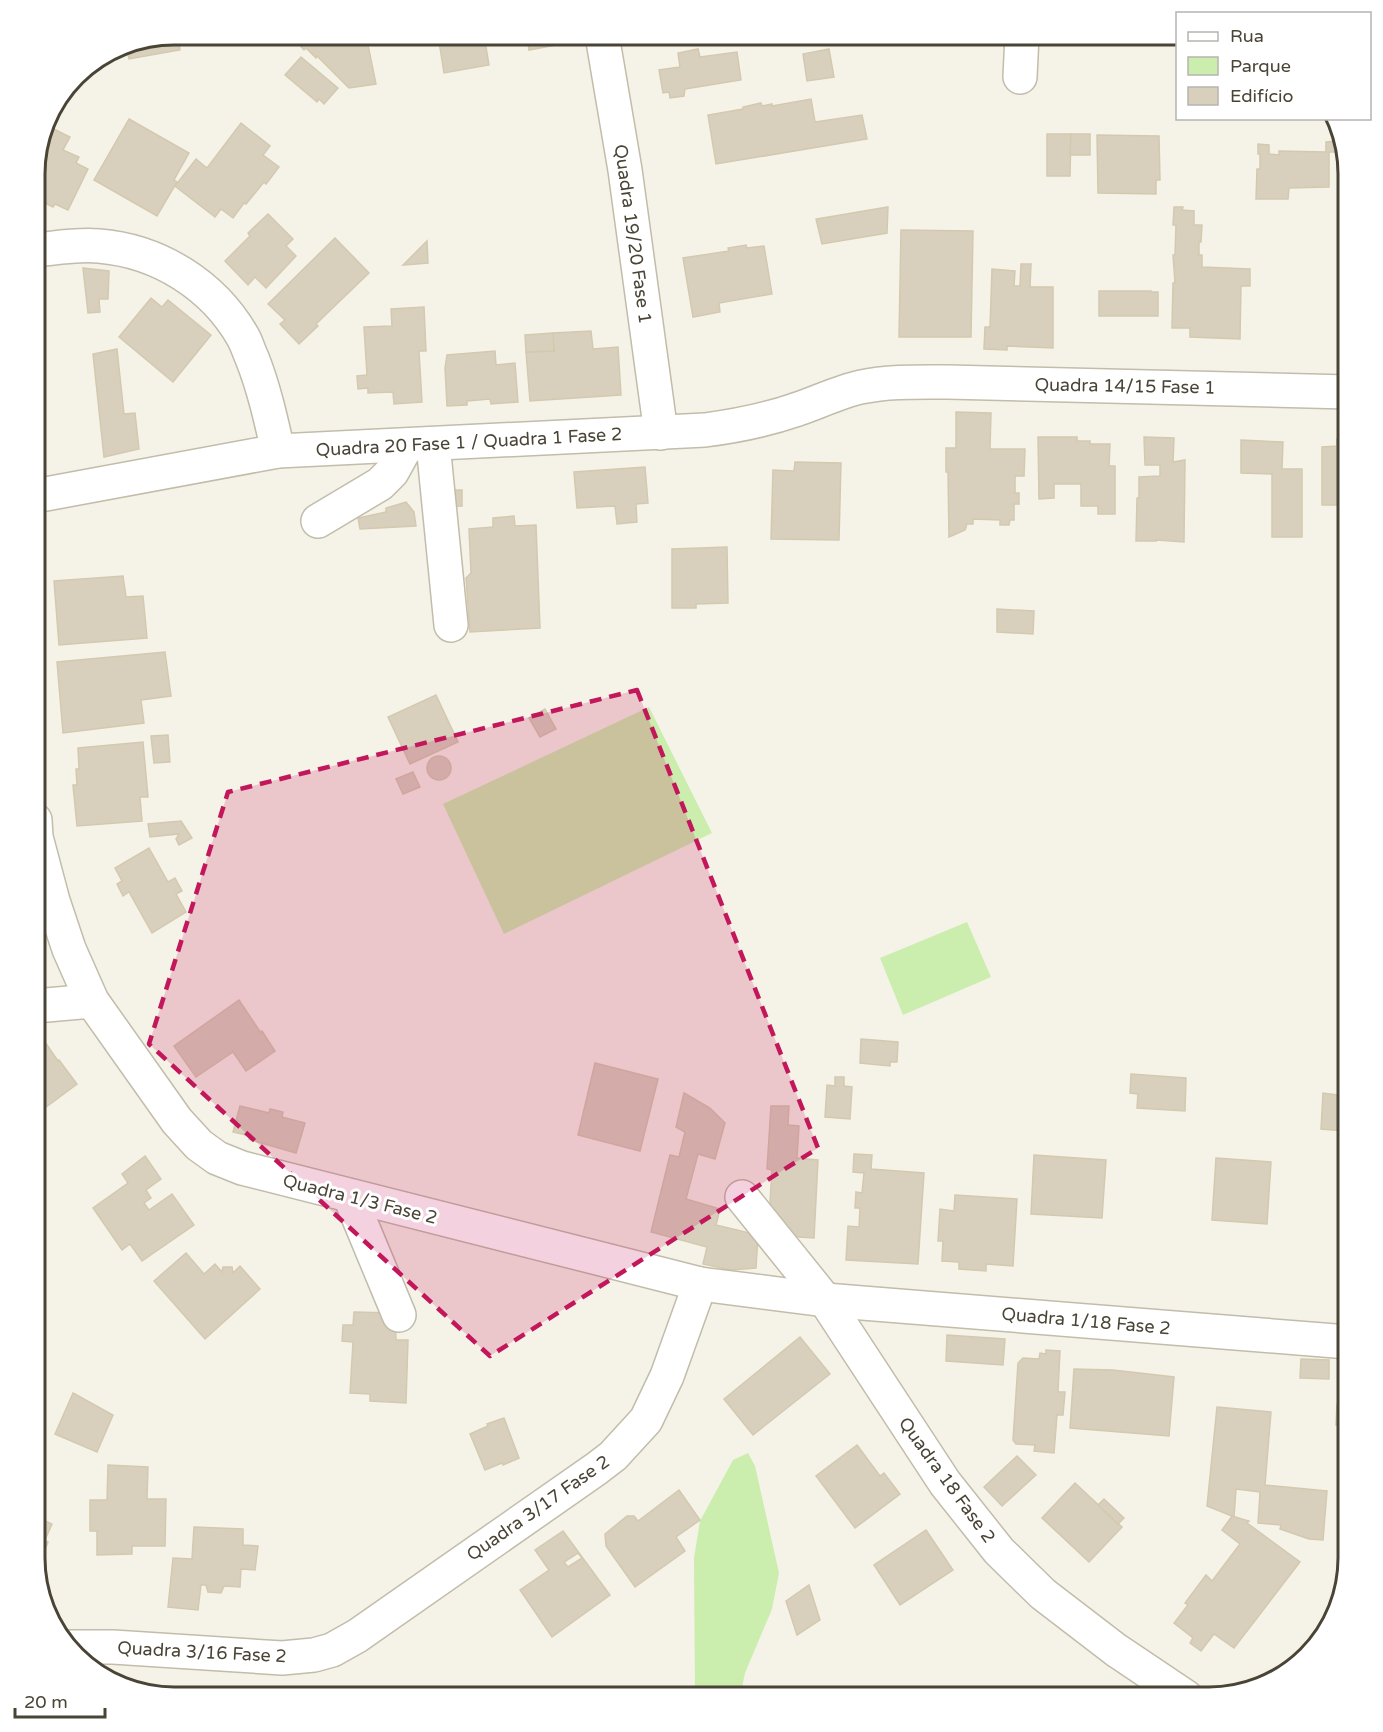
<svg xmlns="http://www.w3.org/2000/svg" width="1383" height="1732" viewBox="0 0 1383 1732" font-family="'Varela Round',sans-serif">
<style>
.green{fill:#cbedae}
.building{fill:#d8d0bd;stroke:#d4c9af;stroke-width:1.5;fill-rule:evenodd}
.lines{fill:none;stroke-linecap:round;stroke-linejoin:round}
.minor-casing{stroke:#c2bcaa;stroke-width:36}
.minor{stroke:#fff;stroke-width:33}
.marked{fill:#c2185b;fill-opacity:0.2;stroke:#c2185b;stroke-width:4.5;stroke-dasharray:12 8;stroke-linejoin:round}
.labels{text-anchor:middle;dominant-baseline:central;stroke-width:6;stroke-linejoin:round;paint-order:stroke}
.street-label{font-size:18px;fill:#4a4436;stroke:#fff}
.rim{fill:none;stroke:#4a4436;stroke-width:3}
</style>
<rect width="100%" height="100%" fill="#f5f3e8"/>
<g class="green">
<path d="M 649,707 L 712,833 L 504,934 L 443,804 Z"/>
<path d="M 967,922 L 991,977 L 903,1015 L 880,958 Z"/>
<path d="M 748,1453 L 755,1466 L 779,1573 L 772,1609 L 745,1673 L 740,1697 L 695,1697 L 694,1558 L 700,1521 L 733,1460 Z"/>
</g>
<g class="building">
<path d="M 174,34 L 178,35 L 180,50 L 129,59 L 126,44 Z"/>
<path d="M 290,35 L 369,35 L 368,45 L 376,84 L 349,88 L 317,56 L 316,58 L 306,48 L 304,50 Z"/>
<path d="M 438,35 L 484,35 L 489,65 L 444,73 Z"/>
<path d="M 527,35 L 561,35 L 562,44 L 529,50 Z"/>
<path d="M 698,49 L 700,57 L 737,52 L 741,80 L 685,89 L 684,96 L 670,98 L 669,92 L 663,93 L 659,70 L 680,67 L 678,53 Z"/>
<path d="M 829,49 L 834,77 L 807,81 L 803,54 Z"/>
<path d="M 301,57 L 338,88 L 324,104 L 319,99 L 317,102 L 285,75 Z"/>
<path d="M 811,99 L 815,122 L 862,115 L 867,139 L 716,164 L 708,115 L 743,109 L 743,107 L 761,103 L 762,106 L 772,104 L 772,106 Z"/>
<path d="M 129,119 L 189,153 L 174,180 L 177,182 L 157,216 L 94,180 Z"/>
<path d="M 241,123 L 270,146 L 263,155 L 279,167 L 266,184 L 264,182 L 246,204 L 244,203 L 233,218 L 221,209 L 215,217 L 175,186 L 196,159 L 207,168 Z"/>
<path d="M 46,125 L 70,137 L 63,150 L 79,157 L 76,163 L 88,169 L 68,210 L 55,204 L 53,207 L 43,202 L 46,198 L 35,192 L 35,165 Z"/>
<path d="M 1047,134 L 1071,134 L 1070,176 L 1047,176 Z"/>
<path d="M 1071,134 L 1090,134 L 1090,155 L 1070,155 Z"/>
<path d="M 1097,135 L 1159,136 L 1160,180 L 1156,180 L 1156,194 L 1098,193 Z"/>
<path d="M 1337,141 L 1337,152 L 1329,152 L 1329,187 L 1289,188 L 1288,199 L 1256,199 L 1257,169 L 1260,169 L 1260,154 L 1258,154 L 1258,144 L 1269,145 L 1269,154 L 1279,155 L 1279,151 L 1326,152 L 1326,142 Z"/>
<path d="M 888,207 L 887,233 L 822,244 L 816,219 Z"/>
<path d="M 1174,207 L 1183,207 L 1182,210 L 1194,211 L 1194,225 L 1202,225 L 1201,242 L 1199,242 L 1199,255 L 1202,255 L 1202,267 L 1250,269 L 1250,286 L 1241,286 L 1240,339 L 1190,337 L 1190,328 L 1172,328 L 1173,283 L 1175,283 L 1173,255 L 1175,255 L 1176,225 L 1173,225 Z"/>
<path d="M 268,214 L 293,239 L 286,246 L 296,256 L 266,288 L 255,277 L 248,285 L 225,261 L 250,236 L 248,233 Z"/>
<path d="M 901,230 L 973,231 L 971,337 L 899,337 Z"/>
<path d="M 335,238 L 369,273 L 316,324 L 318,326 L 299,344 L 280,324 L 285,320 L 268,304 Z"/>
<path d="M 427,241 L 428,263 L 403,265 Z"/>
<path d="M 746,245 L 747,248 L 764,246 L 772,294 L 719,303 L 720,312 L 693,317 L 683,258 L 729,251 L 728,248 Z"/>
<path d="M 1021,264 L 1031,264 L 1030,287 L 1053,287 L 1053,348 L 1007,346 L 1007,350 L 984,349 L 985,327 L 990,327 L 992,269 L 1015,271 L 1014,286 L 1020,286 Z"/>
<path d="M 83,268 L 109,271 L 108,299 L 99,299 L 100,312 L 88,313 Z"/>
<path d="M 1099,291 L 1151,291 L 1151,292 L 1158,292 L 1158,316 L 1099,316 Z"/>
<path d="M 151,298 L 162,307 L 168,300 L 211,335 L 173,382 L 119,337 Z"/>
<path d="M 424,307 L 426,351 L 419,351 L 422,402 L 394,404 L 393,392 L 368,393 L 368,388 L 358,389 L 357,376 L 367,375 L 364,327 L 392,326 L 391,309 Z"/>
<path d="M 591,331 L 593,349 L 618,347 L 621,395 L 530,401 L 526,352 L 554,351 L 553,333 Z"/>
<path d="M 553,333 L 554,351 L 526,352 L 525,335 Z"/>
<path d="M 117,349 L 124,414 L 135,413 L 139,449 L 104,457 L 93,354 Z"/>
<path d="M 495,351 L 496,365 L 515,363 L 518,402 L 491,404 L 490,399 L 467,401 L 467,405 L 447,406 L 445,368 L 447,355 Z"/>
<path d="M 956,412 L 991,413 L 990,449 L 1025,449 L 1024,476 L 1015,476 L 1015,493 L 1019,493 L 1019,504 L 1014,504 L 1014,520 L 1010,520 L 1009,525 L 1000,525 L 1000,520 L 973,519 L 973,524 L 967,524 L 965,530 L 949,537 L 948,472 L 946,472 L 946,448 L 956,448 Z"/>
<path d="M 1038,437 L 1077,437 L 1077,441 L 1090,441 L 1090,444 L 1110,444 L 1109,466 L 1115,466 L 1115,514 L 1098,514 L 1098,506 L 1081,506 L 1081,484 L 1054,484 L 1054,498 L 1039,499 Z"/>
<path d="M 1144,437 L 1174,438 L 1173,462 L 1185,460 L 1184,542 L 1156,540 L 1156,541 L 1136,541 L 1137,498 L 1139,498 L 1139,477 L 1160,476 L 1160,465 L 1145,465 Z"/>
<path d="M 1337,439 L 1348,439 L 1348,505 L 1322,505 L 1322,447 L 1337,446 Z"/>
<path d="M 1241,440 L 1283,442 L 1282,469 L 1302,469 L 1302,537 L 1272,537 L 1272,474 L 1241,473 Z"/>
<path d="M 795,462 L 841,463 L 839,540 L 771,539 L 773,470 L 794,471 Z"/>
<path d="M 645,467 L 648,503 L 636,504 L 637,522 L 617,524 L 615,506 L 577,508 L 574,472 Z"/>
<path d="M 444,490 L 462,490 L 462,506 L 436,507 Z"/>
<path d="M 406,502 L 414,512 L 416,526 L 360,529 L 358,518 L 386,512 L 386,508 Z"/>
<path d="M 514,516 L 515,526 L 536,525 L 540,628 L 470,632 L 466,578 L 471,573 L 469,529 L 493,527 L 493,518 Z"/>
<path d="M 727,547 L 728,603 L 696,604 L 696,608 L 672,608 L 672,549 Z"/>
<path d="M 123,576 L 126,597 L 143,596 L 147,638 L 59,645 L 54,581 Z"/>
<path d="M 997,609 L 1034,611 L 1033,634 L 997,632 Z"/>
<path d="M 165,652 L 171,696 L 141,700 L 144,723 L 63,733 L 57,662 Z"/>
<path d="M 436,695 L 458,742 L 410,764 L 388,717 Z"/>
<path d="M 545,709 L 556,729 L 540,737 L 529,718 Z"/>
<path d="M 168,735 L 170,762 L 154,763 L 151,736 Z"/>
<path d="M 143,742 L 148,797 L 140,797 L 142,821 L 77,826 L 73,785 L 77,785 L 76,769 L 79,769 L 78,748 Z"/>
<circle cx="439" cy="768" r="12"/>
<path d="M 413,772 L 420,787 L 403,794 L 396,779 Z"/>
<path d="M 181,821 L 192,838 L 179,845 L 176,839 L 179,834 L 150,837 L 148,824 Z"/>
<path d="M 149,848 L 168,882 L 175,878 L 182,891 L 176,894 L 186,912 L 152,933 L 129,892 L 123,896 L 117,884 L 122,881 L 115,868 Z"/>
<path d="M 239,1000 L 261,1033 L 262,1031 L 275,1051 L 246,1071 L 233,1052 L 196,1077 L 174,1046 Z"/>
<path d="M 43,1039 L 58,1061 L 59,1060 L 77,1084 L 38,1113 L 35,1113 L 35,1045 Z"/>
<path d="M 861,1039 L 898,1042 L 897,1062 L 890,1062 L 890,1066 L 860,1063 Z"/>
<path d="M 595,1063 L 658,1079 L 640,1151 L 578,1135 Z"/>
<path d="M 1131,1074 L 1186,1078 L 1185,1111 L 1137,1108 L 1138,1094 L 1130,1093 Z"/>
<path d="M 835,1077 L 844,1077 L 844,1086 L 852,1087 L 850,1119 L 825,1117 L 827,1085 L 835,1086 Z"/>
<path d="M 1338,1092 L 1348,1092 L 1348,1148 L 1343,1148 L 1344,1131 L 1321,1129 L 1323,1093 L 1338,1095 Z"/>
<path d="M 684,1093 L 710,1108 L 725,1123 L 715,1159 L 698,1154 L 686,1199 L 720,1209 L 716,1225 L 758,1235 L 756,1268 L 731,1270 L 703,1264 L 707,1247 L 651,1232 L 670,1155 L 679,1157 L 685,1132 L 676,1127 Z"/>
<path d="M 240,1106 L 269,1113 L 270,1109 L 283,1112 L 282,1117 L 305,1123 L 296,1153 L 251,1140 L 249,1139 L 250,1136 L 233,1132 Z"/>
<path d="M 771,1106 L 789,1106 L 788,1125 L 799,1126 L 797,1158 L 818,1160 L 814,1238 L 768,1235 L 772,1170 L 767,1169 Z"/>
<path d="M 854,1154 L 872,1155 L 871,1169 L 924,1173 L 918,1264 L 846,1260 L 848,1226 L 859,1227 L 860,1208 L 855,1208 L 856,1192 L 862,1193 L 864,1173 L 853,1172 Z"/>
<path d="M 1034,1155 L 1106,1160 L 1102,1218 L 1031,1214 Z"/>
<path d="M 145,1156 L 161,1179 L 146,1190 L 151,1198 L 144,1203 L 149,1210 L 172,1194 L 194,1225 L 142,1261 L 130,1244 L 122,1250 L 93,1208 L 128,1183 L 122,1174 Z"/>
<path d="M 1216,1158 L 1271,1162 L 1267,1224 L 1212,1220 Z"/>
<path d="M 955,1195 L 1017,1199 L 1013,1266 L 986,1264 L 986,1271 L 959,1269 L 959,1262 L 942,1261 L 943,1241 L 938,1241 L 940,1209 L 954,1211 Z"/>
<path d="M 186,1253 L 204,1274 L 215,1264 L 222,1272 L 223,1267 L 232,1267 L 233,1273 L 240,1266 L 260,1289 L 205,1339 L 154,1281 Z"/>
<path d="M 354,1312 L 395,1313 L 396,1340 L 408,1340 L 406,1403 L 370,1401 L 370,1394 L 350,1393 L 353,1342 L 342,1341 L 343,1325 L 353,1325 Z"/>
<path d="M 947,1335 L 1005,1339 L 1003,1365 L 946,1361 Z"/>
<path d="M 800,1337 L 830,1374 L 753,1435 L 724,1399 Z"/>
<path d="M 1046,1350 L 1060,1351 L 1058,1392 L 1065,1392 L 1063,1415 L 1057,1415 L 1054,1453 L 1034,1451 L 1035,1445 L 1016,1444 L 1013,1440 L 1018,1363 L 1023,1358 L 1039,1359 L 1040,1353 L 1046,1354 Z"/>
<path d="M 1301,1359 L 1329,1360 L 1329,1379 L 1300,1378 Z"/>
<path d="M 1074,1369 L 1113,1370 L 1174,1377 L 1169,1436 L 1070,1428 Z"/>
<path d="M 73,1393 L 113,1415 L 97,1452 L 55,1434 Z"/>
<path d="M 1337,1404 L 1348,1405 L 1348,1533 L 1343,1533 L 1346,1484 L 1338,1484 L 1344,1426 L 1336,1425 Z"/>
<path d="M 1217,1407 L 1271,1412 L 1265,1485 L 1327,1491 L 1323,1540 L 1309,1539 L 1280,1529 L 1281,1525 L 1258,1523 L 1260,1492 L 1236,1489 L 1234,1517 L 1207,1506 Z"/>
<path d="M 504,1418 L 519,1458 L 503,1465 L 502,1463 L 485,1470 L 470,1434 L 488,1426 L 487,1424 Z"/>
<path d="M 857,1445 L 880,1476 L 884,1473 L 900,1494 L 855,1528 L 816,1476 Z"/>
<path d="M 1017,1456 L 1036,1475 L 1002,1506 L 984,1487 Z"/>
<path d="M 108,1465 L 148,1467 L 147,1499 L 166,1499 L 165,1546 L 132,1546 L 132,1554 L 97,1555 L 97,1531 L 90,1531 L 90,1500 L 107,1500 Z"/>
<path d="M 1075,1483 L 1122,1527 L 1089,1562 L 1042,1518 Z"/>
<path d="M 679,1490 L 700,1520 L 676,1537 L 685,1551 L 635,1587 L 606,1546 L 605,1534 L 627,1516 L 634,1516 L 638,1521 Z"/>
<path d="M 1104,1499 L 1124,1518 L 1118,1524 L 1098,1505 Z"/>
<path d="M 35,1516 L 52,1524 L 45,1540 L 48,1542 L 39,1565 L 36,1563 L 34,1558 Z"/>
<path d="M 1232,1516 L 1249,1521 L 1247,1523 L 1300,1562 L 1234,1648 L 1214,1634 L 1201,1651 L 1190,1643 L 1193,1638 L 1174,1623 L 1188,1605 L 1185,1603 L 1206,1575 L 1212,1581 L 1240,1544 L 1222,1530 Z"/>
<path d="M 194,1527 L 243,1529 L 243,1545 L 258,1546 L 255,1570 L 241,1569 L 240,1587 L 224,1586 L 221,1593 L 208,1592 L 206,1585 L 201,1585 L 198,1610 L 168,1607 L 173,1558 L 192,1559 Z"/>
<path d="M 926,1530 L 953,1570 L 900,1605 L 874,1565 Z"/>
<path d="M 563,1531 L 610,1595 L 552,1637 L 520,1590 L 549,1570 L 535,1550 ZM 578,1553 L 582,1558 L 568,1567 L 564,1562 Z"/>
<path d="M 809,1585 L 820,1620 L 797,1635 L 786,1601 Z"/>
</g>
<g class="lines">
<g class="minor-casing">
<g id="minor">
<path d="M 602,35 L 625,170 L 661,433"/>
<path d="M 1020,77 L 1022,35"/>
<path d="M 35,250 C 56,248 77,244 99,246 C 160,251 214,286 243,337 C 247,344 249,352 252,358 C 264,388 271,420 278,451"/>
<path d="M 433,444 L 451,625"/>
<path d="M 35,496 L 278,451 L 705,430 C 736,426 766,420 795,410 C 817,403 838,392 861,387 C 889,381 919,382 948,382 L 1348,392"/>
<path d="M 318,521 L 380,484 L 392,472 L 407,445"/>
<path d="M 35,820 L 36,837 L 53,901 L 69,949 L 92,1001 L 177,1121 L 199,1145 L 217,1158 L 242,1168 L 700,1284 L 825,1300 L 1348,1342"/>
<path d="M 35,1006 L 92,1001"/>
<path d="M 350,1197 L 399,1315"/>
<path d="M 742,1197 L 825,1300 L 945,1483 L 999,1551 L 1043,1594 L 1116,1650 L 1186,1697"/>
<path d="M 71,1647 L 113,1647 L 282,1658 L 314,1655 L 332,1650 L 357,1636 L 596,1469 L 613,1456 L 646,1420 L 667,1376 L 700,1284"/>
</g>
</g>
<use href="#minor" class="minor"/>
</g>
<path class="marked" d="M 637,690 L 818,1148 L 490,1356 L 149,1044 L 228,792 Z"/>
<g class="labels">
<g class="street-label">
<text transform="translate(633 234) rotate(82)">Quadra 19/20 Fase 1</text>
<text transform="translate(1125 386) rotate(1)">Quadra 14/15 Fase 1</text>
<text transform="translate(469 442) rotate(-3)">Quadra 20 Fase 1 / Quadra 1 Fase 2</text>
<text transform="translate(360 1199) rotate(14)">Quadra 1/3 Fase 2</text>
<text transform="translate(1086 1321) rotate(5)">Quadra 1/18 Fase 2</text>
<text transform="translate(947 1480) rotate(54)">Quadra 18 Fase 2</text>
<text transform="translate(538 1508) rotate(-35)">Quadra 3/17 Fase 2</text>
<text transform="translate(202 1652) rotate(3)">Quadra 3/16 Fase 2</text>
</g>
</g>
<path d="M0 0H1383V1732H0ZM174 45H1209A129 129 0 0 1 1338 174V1558A129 129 0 0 1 1209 1687H174A129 129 0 0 1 45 1558V174A129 129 0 0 1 174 45Z" fill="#fff" fill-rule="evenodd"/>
<path class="rim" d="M174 45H1209A129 129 0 0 1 1338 174V1558A129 129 0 0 1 1209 1687H174A129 129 0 0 1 45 1558V174A129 129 0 0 1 174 45Z"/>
<rect x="1176" y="12" width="195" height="108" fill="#ffffff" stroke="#b7b4af" stroke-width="1.5"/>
<rect x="1188" y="32" width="30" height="9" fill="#ffffff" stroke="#b7b4af" stroke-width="1.5"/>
<text x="1230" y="42" font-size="18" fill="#4a4436">Rua</text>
<rect x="1188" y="57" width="30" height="18" fill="#cbedae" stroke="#b7b4af" stroke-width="1.5"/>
<text x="1230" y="72" font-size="18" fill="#4a4436">Parque</text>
<rect x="1188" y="87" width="30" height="18" fill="#d8d0bd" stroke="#b7b4af" stroke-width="1.5"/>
<text x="1230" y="102" font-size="18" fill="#4a4436">Edifício</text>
<path d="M15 1708v9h90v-9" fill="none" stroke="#4a4436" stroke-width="3"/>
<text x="24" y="1708" font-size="18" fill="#4a4436" stroke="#ffffff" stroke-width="4.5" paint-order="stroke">20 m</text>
</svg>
